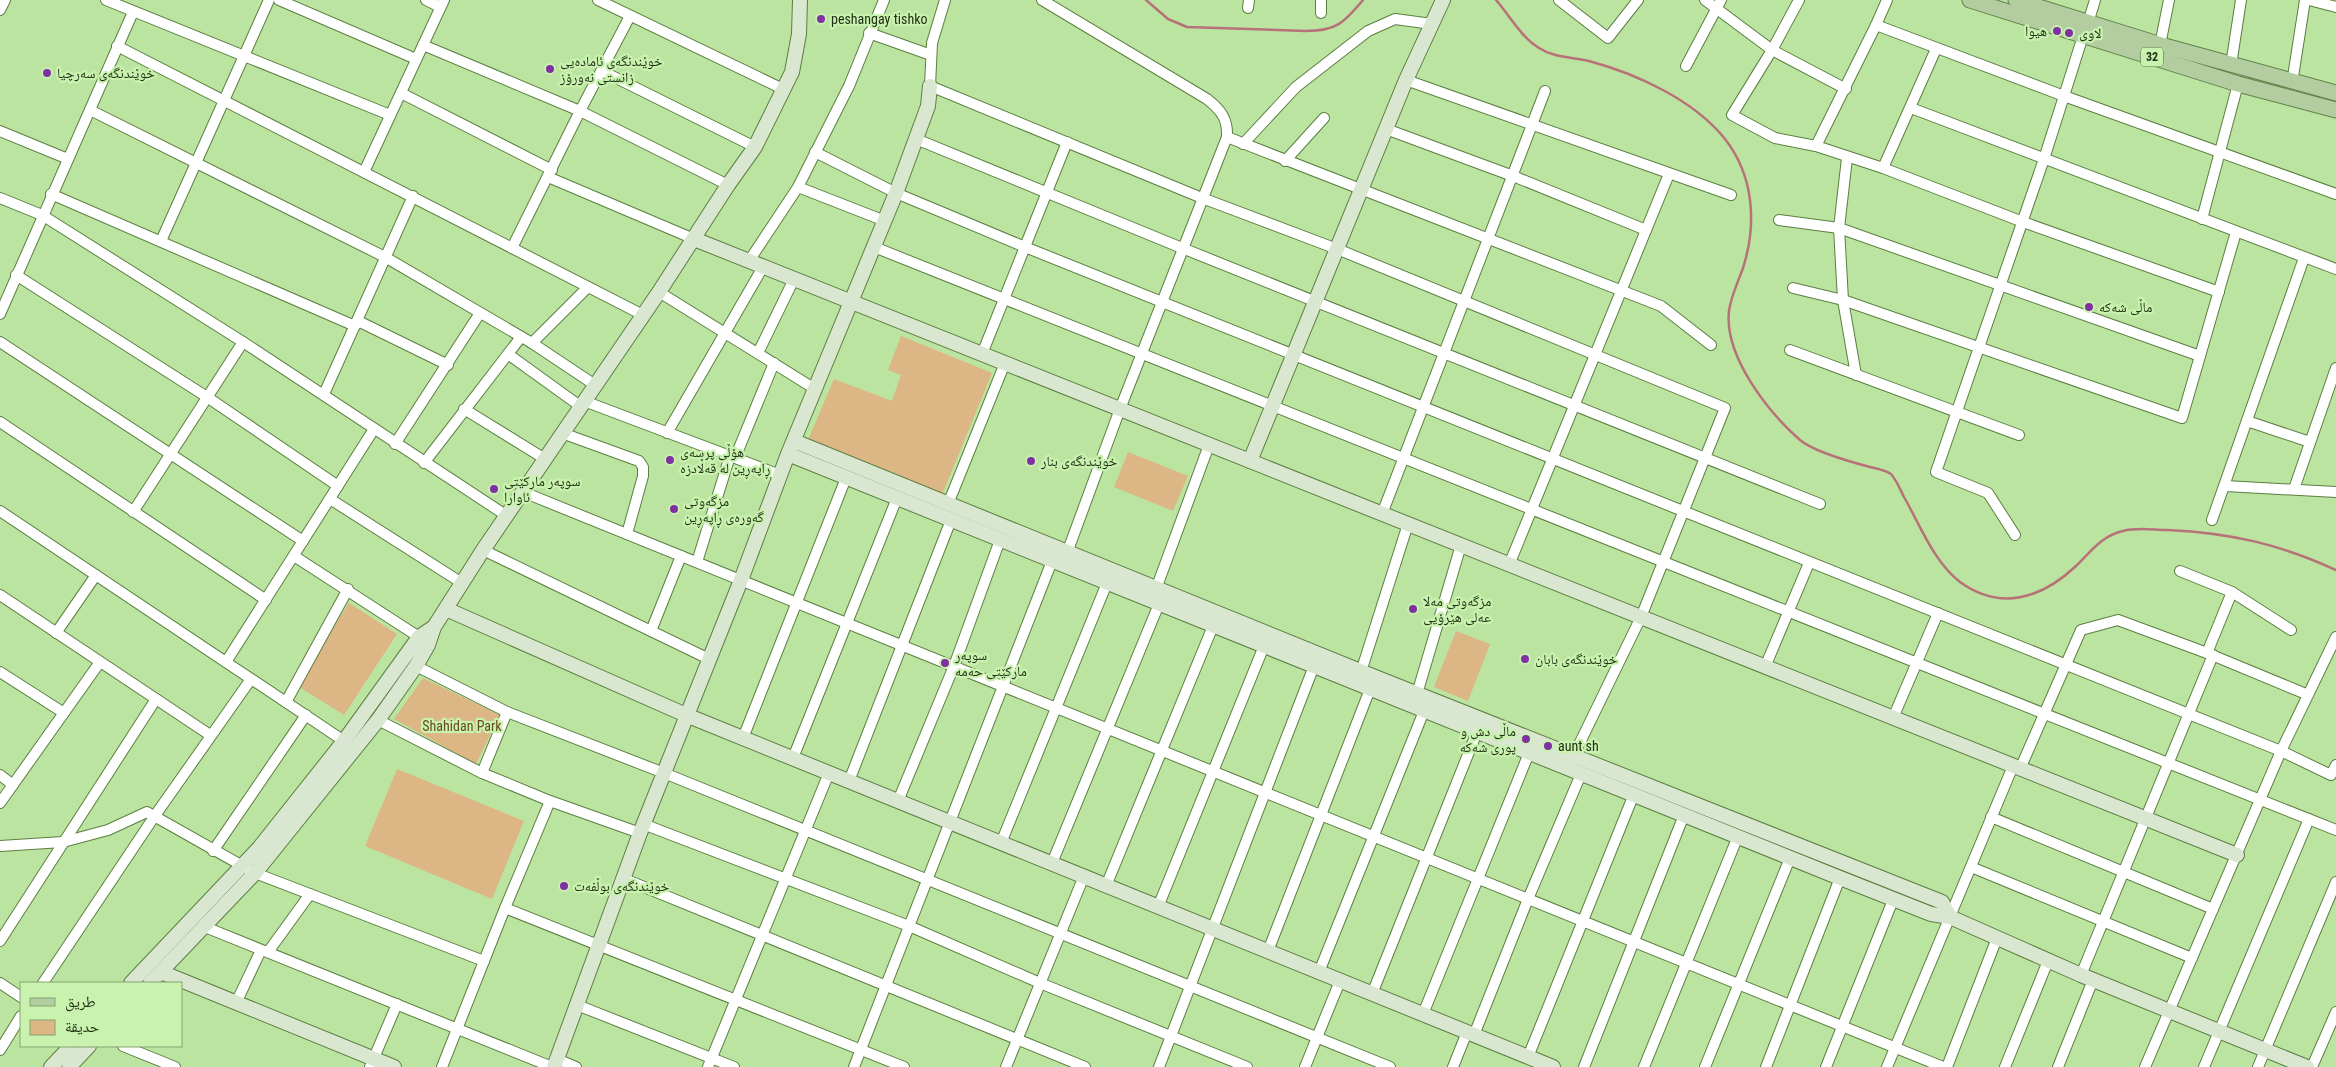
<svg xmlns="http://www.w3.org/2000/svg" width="2336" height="1067" viewBox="0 0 2336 1067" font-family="'Roboto Condensed','Noto Naskh Arabic',sans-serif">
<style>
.green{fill:#dcb684}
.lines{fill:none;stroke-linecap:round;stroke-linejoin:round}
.stream{stroke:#b77178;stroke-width:2.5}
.street-casing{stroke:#5b7f41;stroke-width:12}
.secondary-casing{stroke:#5b7f41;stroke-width:16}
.primary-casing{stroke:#5f8047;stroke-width:17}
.street{stroke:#fff;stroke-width:10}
.secondary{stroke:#d9e6d0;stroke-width:14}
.primary{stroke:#b3cda1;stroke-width:15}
.poi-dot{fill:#7f30a1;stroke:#c8f2ae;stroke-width:2}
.labels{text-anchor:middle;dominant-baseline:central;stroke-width:4.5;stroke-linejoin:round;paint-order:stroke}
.shield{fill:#c8f2ae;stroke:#536a44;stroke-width:1}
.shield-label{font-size:12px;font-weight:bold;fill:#213016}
.poi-label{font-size:14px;fill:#213016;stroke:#c8f2ae;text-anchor:start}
.park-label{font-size:14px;fill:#694b21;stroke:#c8f2ae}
</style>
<rect width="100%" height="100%" fill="#bce4a1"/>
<g class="green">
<path d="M 901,336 L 992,373 L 942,495 L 808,440 L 834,379 L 892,401 L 901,375 L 888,370 Z"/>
<path d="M 1128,452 L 1188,476 L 1173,511 L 1114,487 Z"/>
<path d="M 349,603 L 397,634 L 344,715 L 296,685 Z"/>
<path d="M 1456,631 L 1490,644 L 1468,701 L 1434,687 Z"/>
<path d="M 423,678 L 500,715 L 476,764 L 394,719 Z"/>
<path d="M 397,769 L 524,821 L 492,899 L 365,846 Z"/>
</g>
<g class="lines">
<g class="stream">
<path d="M 1146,0 L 1168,19 L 1187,27 L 1306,31 C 1336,31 1344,23 1363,0"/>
<path d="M 1496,0 C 1510,16 1521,37 1539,48 C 1554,58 1572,57 1589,61 C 1637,74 1694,100 1725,139 C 1754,176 1757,224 1743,268 C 1738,282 1731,296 1729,311 C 1724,356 1768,412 1800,440 C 1814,452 1851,462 1870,467 C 1878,469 1885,470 1891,474 C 1897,481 1900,489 1904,497 C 1920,525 1934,562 1960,582 C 2000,611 2041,599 2076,566 C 2091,552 2101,536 2123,531 C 2137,527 2153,530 2168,530 C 2231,533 2279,544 2336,570"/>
</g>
<g class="street-casing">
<g id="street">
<path d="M 106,0 L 390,115"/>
<path d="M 279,0 L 416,59"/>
<path d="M 426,0 L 440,7"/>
<path d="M 598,0 L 785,90"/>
<path d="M 945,0 L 932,43 L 930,86 L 1202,198 L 1337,249 L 1725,408 L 1641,617 L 1571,761"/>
<path d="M 1042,0 L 1207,99 C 1221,110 1228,119 1227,137 L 1120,409 L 1067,553"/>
<path d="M 1321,0 L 1321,13"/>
<path d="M 1559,0 L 1608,38 L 1638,0"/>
<path d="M 1705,0 L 1772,50 L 1846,89"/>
<path d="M 1799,0 L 1772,50 L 1732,115 L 1775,138 L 1816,146 L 1883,168 L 2023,222 L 2219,292"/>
<path d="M 1887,0 L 1876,25 L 2064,96 L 2083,36"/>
<path d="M 2309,0 L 2336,7"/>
<path d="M 1248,8 L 1249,0"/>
<path d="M 0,10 L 5,0"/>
<path d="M 2088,23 L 2095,0"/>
<path d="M 869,33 L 931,55"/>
<path d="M 423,45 L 580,111 L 728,185"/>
<path d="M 117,46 L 643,315"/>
<path d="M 2159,50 L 2169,0"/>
<path d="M 2231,65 L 2241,0"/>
<path d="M 1686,66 L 1721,0"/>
<path d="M 602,71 L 755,147"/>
<path d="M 1406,80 L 1731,195"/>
<path d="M 2292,83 L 2305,0"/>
<path d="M 401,93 L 552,170"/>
<path d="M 1911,108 L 2336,269"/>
<path d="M 90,110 L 385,257 L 532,343 L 595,385"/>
<path d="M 1386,129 L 1513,176 L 1646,230"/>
<path d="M 0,131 L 68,159"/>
<path d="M 1227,137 L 1661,306 L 1711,345"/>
<path d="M 916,139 L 1182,248 L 1820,504"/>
<path d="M 1243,144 L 1296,87 L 1368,31 L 1395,19 L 1432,24"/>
<path d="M 1816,146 L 1876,25"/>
<path d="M 815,152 L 896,193 L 1025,247 L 2281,751 L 2331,775 L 2336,765"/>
<path d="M 1847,158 L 1839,228 L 1843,300 L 1856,375"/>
<path d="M 1285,161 L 1324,118"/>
<path d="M 1883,168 L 1936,49"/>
<path d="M 364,172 L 444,0"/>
<path d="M 548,177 L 694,239"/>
<path d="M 798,187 L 885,221"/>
<path d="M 51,194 L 355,326"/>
<path d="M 0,198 L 42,215 L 243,342 L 507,516"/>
<path d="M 2202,219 L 2238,84"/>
<path d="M 1779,220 L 1839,228 L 2200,356"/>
<path d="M 161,241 L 269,0"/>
<path d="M 874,247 L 2336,830"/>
<path d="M 512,248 L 580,111 L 630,16"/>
<path d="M 749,261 L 798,187 L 849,86 L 884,0"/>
<path d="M 16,275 L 207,397 L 338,486"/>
<path d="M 1793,288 L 1843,300 L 2182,418 L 2236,232"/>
<path d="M 659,292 L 815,389"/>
<path d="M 0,314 L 133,12"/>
<path d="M 358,321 L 448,365"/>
<path d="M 0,342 L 303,541"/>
<path d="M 532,343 L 588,287"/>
<path d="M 1790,350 L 2019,435"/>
<path d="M 758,353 L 794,279"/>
<path d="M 508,354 L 580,406"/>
<path d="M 982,354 L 1067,142"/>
<path d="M 324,394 L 413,196"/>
<path d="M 584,401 L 780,475"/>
<path d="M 464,409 L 545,459"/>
<path d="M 2247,421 L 2310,442"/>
<path d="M 0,422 L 266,600"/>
<path d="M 562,433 L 639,461 L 643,467 L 643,476 L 627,534"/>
<path d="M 667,433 L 763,267"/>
<path d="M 395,444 L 480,313"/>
<path d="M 735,458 L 774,363"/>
<path d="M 424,463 L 521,337"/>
<path d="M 2225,486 L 2336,492"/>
<path d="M 2294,489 L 2336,368"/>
<path d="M 523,492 L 1943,1067"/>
<path d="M 330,499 L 462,583"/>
<path d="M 948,504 L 1005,363"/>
<path d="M 0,511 L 344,741"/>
<path d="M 133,512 L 243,342"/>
<path d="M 1382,514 L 1545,91"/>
<path d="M 2212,520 L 2304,258"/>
<path d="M 2015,535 L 1988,493 L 1936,472 L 2044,159 L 2064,96 L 2336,194"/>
<path d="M 483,550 L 709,659"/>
<path d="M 294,556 L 419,637"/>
<path d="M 697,562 L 730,456"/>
<path d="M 1509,565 L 1669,174"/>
<path d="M 2180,571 L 2232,592 L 2291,630"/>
<path d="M 1156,589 L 1209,445"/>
<path d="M 0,595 L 210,735"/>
<path d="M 651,631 L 681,556"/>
<path d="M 56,633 L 96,575"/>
<path d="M 2207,653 L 2232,592"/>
<path d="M 226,662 L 374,429"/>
<path d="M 416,666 L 507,712 L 664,773 L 1390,1067"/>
<path d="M 1765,667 L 1809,563"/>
<path d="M 0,672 L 64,713"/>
<path d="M 1359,678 L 1408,524"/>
<path d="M 1417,694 L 1461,545"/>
<path d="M 286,702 L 348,589"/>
<path d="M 1893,718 L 1938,613"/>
<path d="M 378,720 L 482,773 L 550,801 L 640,833"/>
<path d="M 743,738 L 846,478"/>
<path d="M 793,758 L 897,498"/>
<path d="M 2020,769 L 2081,630 L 2118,620 L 2207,653 L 2306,694"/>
<path d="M 482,773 L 507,712"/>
<path d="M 0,775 L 13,785"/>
<path d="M 849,781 L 951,520"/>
<path d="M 898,801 L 954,666 L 1000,540"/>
<path d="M 0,803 L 100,662"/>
<path d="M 1991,817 L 2213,909"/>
<path d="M 643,824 L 909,926 L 1040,983 L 1247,1067"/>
<path d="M 1001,843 L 1107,583"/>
<path d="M 0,846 L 63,842 L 108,830 L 147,812 L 255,873 L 484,961"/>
<path d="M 213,851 L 306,715"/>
<path d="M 1052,863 L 1159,604"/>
<path d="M 1971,867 L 2192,958"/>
<path d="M 622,878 L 1085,1067"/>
<path d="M 1106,886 L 1213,626"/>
<path d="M 1158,907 L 1264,646"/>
<path d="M 505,908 L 904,1067"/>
<path d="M 205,927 L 552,1067"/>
<path d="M 0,941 L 156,699"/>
<path d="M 1268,951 L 1372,684"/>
<path d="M 268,952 L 310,894"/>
<path d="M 1319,972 L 1424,711"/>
<path d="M 2081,975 L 2213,655"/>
<path d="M 0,983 L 21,997"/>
<path d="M 43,983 L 154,817 L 251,679"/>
<path d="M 1372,994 L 1477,732"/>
<path d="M 237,1001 L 261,950"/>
<path d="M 577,1005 L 734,1067"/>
<path d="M 1423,1014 L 1529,753"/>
<path d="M 1474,1035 L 1528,899 L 1581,774"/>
<path d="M 123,1046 L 175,1067"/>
<path d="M 0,1050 L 21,1016"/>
<path d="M 1528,1057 L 1634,794"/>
<path d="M 557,1059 L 576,1067"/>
<path d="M 370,1067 L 397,1004"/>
<path d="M 442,1067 L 505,908 L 550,801"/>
<path d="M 708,1067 L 829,773"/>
<path d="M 854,1067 L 1052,561"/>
<path d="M 1006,1067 L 1084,876"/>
<path d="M 1159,1067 L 1314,666"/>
<path d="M 1305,1067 L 1340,981"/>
<path d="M 1453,1067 L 1467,1032"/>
<path d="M 1584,1067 L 1684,815"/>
<path d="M 1644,1067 L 1738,836"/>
<path d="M 1705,1067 L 1790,858"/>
<path d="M 1766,1067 L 1840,878"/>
<path d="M 1826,1067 L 1893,900"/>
<path d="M 1887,1067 L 2013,766"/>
<path d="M 1947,1067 L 1997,938"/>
<path d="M 2005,1067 L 2048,961"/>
<path d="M 2058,1067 L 2093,980"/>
<path d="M 2145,1067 L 2281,751 L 2336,637"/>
<path d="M 2204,1067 L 2309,819"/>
<path d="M 2258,1067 L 2336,882"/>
<path d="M 2312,1067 L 2336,1012"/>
</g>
</g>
<g class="secondary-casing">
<g id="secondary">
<path d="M 694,239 L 2237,855"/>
<path d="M 794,441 L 1375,677 L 1942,902 L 1950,917"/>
<path d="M 788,454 L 1840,878 L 1931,914 L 1950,917 L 2081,975 L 2307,1067"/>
<path d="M 1250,461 L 1406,80 L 1443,0"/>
<path d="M 446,609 L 686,715 L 1553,1067"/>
<path d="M 161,972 L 394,1067"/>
<path d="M 131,983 L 259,848 L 344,741 L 419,637 L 434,627"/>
<path d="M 150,983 L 255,873 L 378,720 L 416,666 L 428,645 L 434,627 L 483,550 L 659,292 L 728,185 L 755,147 L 792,72 L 799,34 L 800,0"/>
<path d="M 51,1067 L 71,1046"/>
<path d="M 69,1067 L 89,1046"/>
<path d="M 554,1067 L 640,833 L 741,580 L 788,454 L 896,193 L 928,106 L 930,86"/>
</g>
</g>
<g class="primary-casing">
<g id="primary">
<path d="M 1970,0 L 2238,84 L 2336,110"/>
<path d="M 2016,0 L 2161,45 L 2336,93"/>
</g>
</g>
<use href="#street" class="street"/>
<use href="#secondary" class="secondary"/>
<use href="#primary" class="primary"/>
</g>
<g class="poi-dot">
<circle cx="821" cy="19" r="5"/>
<circle cx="2057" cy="31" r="5"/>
<circle cx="2069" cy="33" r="5"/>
<circle cx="550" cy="69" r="5"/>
<circle cx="47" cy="73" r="5"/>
<circle cx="2089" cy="307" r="5"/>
<circle cx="670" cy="460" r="5"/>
<circle cx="1031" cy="461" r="5"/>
<circle cx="494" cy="489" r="5"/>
<circle cx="674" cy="509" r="5"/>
<circle cx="1413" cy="609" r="5"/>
<circle cx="1525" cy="659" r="5"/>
<circle cx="945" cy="663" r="5"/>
<circle cx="1526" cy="739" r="5"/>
<circle cx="1548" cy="746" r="5"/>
<circle cx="564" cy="886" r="5"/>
</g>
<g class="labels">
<rect class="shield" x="2141" y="47.5" width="22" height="19" rx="4"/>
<g class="shield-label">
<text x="2152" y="57">32</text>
</g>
<g class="poi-label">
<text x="831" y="19">peshangay tishko</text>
<text x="2047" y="31" text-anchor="end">هیوا</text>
<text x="2079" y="33">لاوی</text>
<text x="560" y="61">خوێندنگەی ئامادەیی<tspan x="560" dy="16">زانستی نەورۆز</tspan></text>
<text x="57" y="73">خوێندنگەی سەرچیا</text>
<text x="2099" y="307">ماڵی شەکە</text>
<text x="680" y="452">هۆڵی پرسەی<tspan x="680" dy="16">ڕاپەڕین لە قەڵادزە</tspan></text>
<text x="1041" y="461">خوێندنگەی بنار</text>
<text x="504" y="481">سوپەر مارکێتی<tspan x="504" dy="16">ئاوارا</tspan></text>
<text x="684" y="501">مزگەوتی<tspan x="684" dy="16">گەورەی ڕاپەڕین</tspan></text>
<text x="1423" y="601">مزگەوتی مەلا<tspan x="1423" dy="16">عەلی هێرۆیی</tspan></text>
<text x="955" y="655">سوپەر<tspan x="955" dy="16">مارکێتی حەمە</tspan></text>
<text x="1535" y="659">خوێندنگەی بابان</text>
<text x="1516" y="731" text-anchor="end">ماڵی دش و<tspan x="1516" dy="16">پوری شەکە</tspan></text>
<text x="1558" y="746">aunt sh</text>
<text x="574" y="886">خوێندنگەی بوڵفەت</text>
</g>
<g class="park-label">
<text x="462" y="726">Shahidan Park</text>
</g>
</g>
<rect x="20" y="982" width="162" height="65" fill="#c8f2ae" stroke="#85a471"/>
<rect x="30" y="998" width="25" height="8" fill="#b3cda1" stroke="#85a471"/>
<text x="65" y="1007" font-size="15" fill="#213016">طريق</text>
<rect x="30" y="1020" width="25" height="15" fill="#dcb684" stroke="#85a471"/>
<text x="65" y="1032" font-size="15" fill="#213016">حديقة</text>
</svg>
